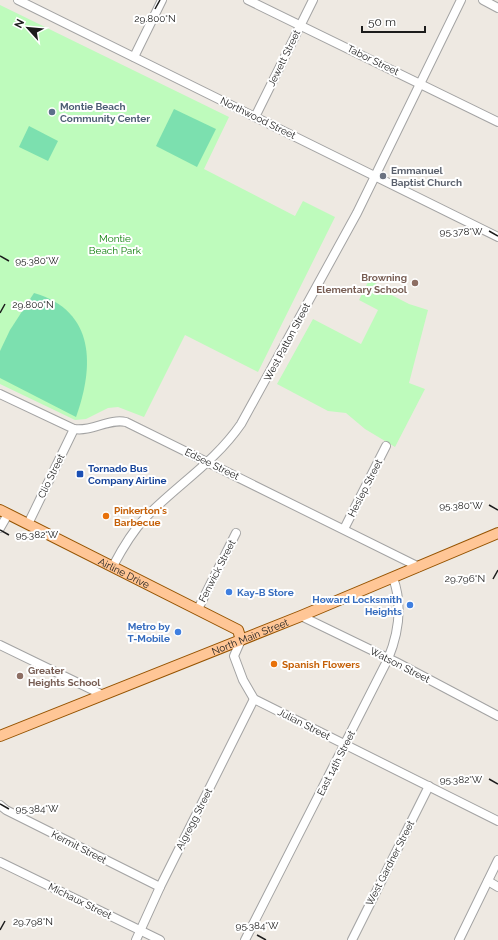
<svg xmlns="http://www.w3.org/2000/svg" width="498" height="940" viewBox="0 0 498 940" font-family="Raleway,sans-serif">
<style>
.park{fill:#befbbc}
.pitch{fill:#7ce0af}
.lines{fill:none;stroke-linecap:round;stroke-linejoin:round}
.minor-casing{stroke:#a3a3a3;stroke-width:10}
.major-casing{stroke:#955300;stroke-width:12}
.minor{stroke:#fff;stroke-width:8}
.major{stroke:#ffc696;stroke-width:10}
.ticks{fill:none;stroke:#1c1c1c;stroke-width:1.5}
.service-dot{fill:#5c6f8a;stroke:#fff;stroke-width:1.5}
.worship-dot{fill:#6b7280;stroke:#fff;stroke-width:1.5}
.education-dot{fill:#8d6e63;stroke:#fff;stroke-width:1.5}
.transit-dot{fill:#1a4fb4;stroke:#fff;stroke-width:1.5}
.food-dot{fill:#e8710a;stroke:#fff;stroke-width:1.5}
.shop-dot{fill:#3f7fe0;stroke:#fff;stroke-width:1.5}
.labels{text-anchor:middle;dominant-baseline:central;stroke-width:4;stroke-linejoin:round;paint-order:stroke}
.street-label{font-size:10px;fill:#1c1c1c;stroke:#fff}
.service-label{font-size:10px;font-weight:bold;fill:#4e5e75;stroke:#fff;text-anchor:start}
.worship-label{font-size:10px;font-weight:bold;fill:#5b616d;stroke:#fff;text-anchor:start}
.park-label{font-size:10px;fill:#0b7d08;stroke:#fff}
.education-label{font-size:10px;font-weight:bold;fill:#785e54;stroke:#fff;text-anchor:end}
.transit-label{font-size:10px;font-weight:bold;fill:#164399;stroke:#fff;text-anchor:start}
.food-label{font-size:10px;font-weight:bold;fill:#c56008;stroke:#fff;text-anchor:start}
.shop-label{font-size:10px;font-weight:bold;fill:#366cbe;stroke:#fff;text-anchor:end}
.ticks-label{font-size:10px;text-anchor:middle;fill:#1c1c1c;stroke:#fff;stroke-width:4;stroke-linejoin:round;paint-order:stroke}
</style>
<rect width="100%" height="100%" fill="#eee9e2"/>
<g class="park">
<path d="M 0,5 L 229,117 L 204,169 L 295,216 L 303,201 L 335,217 L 258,372 L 185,335 L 144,417 L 118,407 L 108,408 L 86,419 L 75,420 L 0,384 Z"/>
<path d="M 369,280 L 381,286 L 380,289 L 409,304 L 428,310 L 409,383 L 425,389 L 395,447 L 365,429 L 346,413 L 328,411 L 277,384 L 313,319 L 361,344 L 378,310 L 359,300 Z"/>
</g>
<g class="pitch">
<path d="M 174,109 L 216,129 L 197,167 L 156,146 Z"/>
<path d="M 29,126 L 58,141 L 48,161 L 19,147 Z"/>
<path d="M 34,293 C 96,311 94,367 76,417 L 0,378 L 0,351 L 10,330 Z"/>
</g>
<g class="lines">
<g class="minor-casing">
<g id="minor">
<path d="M 18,0 L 498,237"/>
<path d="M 248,0 L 498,122"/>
<path d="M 483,0 L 498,8"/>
<path d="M 134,57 L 162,0"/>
<path d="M 255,117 L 313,0"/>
<path d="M 0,394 L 74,429 C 92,432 109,418 126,422 L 419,567"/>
<path d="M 28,524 L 74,429"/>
<path d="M 0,528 L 8,514"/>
<path d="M 344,529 L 386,446"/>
<path d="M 113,566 C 122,549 132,532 145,518 C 177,485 215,462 241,424 L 357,213 L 461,0"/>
<path d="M 198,609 L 236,533"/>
<path d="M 301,616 L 396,662 L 498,716"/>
<path d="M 241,640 L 234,656 L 243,680 L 254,699 L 498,821"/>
<path d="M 0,645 L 103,695"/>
<path d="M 0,805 L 6,810 L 160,887"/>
<path d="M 0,862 L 160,940"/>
<path d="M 488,881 L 498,887"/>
<path d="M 136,940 L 160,887 L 254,699"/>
<path d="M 245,940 L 388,659 C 399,632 403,605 393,578"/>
<path d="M 352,940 L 429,786"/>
<path d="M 459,940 L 498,860"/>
</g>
</g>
<g class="major-casing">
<g id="major">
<path id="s1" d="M 0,510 L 238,630 L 241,640"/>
<path id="s2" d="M 0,736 L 301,616 L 498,533"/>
</g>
</g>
<use href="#minor" class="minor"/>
<use href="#major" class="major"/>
</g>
<path class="ticks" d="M 155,9 L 160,0M 489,231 L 498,236M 0,256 L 9,261M 0,313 L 5,304M 489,505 L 498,510M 0,530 L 9,535M 493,579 L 498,570M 489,779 L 498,784M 0,804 L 9,809M 0,930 L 5,921M 257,935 L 266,940"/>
<circle class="service-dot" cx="52" cy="112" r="4"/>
<circle class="worship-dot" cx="383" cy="176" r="4"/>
<g class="education-dot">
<circle cx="415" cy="283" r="4"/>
<circle cx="20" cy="676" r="4"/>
</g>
<rect class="transit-dot" x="76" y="470" width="8" height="8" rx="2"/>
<g class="food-dot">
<circle cx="106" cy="516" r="4"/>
<circle cx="274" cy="664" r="4"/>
</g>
<g class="shop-dot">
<circle cx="229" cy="592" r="4"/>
<circle cx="410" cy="605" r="4"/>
<circle cx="178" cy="632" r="4"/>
</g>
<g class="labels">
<g class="street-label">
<text transform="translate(284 58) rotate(-64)">Jewett Street</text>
<text transform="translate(373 60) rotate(26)">Tabor Street</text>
<text transform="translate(258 118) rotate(26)">Northwood Street</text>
<text transform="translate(287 342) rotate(-62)">West Patton Street</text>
<text transform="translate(212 464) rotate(26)">Edsee Street</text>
<text transform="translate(51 476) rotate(-64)">Clio Street</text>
<text transform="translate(365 488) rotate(-63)">Heslep Street</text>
<text transform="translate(217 571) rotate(-63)">Fenwick Street</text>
<text stroke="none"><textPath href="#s1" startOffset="139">Airline Drive</textPath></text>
<text stroke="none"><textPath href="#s2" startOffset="269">North Main Street</textPath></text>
<text transform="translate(400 665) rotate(27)">Watson Street</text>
<text transform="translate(304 724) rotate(27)">Julian Street</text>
<text transform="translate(336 763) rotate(-63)">East 14th Street</text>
<text transform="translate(194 819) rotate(-63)">Algregg Street</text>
<text transform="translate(79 847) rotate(27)">Kermit Street</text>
<text transform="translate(390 863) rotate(-63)">West Gardner Street</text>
<text transform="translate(80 901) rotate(26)">Michaux Street</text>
</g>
<g class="service-label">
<text x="60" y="106">Montie Beach<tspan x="60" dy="12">Community Center</tspan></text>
</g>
<g class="worship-label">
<text x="391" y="170">Emmanuel<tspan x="391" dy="12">Baptist Church</tspan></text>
</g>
<g class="park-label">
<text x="115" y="238">Montie<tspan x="115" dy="12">Beach Park</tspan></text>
</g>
<g class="education-label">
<text x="407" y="277">Browning<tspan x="407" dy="12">Elementary School</tspan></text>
<text x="28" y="670" text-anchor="start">Greater<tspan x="28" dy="12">Heights School</tspan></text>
</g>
<g class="transit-label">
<text x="88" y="468">Tornado Bus<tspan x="88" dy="12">Company Airline</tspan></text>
</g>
<g class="food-label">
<text x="114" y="510">Pinkerton's<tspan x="114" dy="12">Barbecue</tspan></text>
<text x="282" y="664">Spanish Flowers</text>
</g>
<g class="shop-label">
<text x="237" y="592" text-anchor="start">Kay-B Store</text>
<text x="402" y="599">Howard Locksmith<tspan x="402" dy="12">Heights</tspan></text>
<text x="170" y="626">Metro by<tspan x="170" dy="12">T-Mobile</tspan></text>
</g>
</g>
<g class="ticks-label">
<text x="155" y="22">29.800°N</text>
<text x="461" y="235">95.378°W</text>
<text x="37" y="264">95.380°W</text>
<text x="33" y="308">29.800°N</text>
<text x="461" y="509">95.380°W</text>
<text x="37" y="538">95.382°W</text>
<text x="465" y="582">29.796°N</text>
<text x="461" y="783">95.382°W</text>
<text x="37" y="812">95.384°W</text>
<text x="33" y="925">29.798°N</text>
<text x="257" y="929">95.384°W</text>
</g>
<g transform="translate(28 28) rotate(297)" stroke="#ffffff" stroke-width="3" paint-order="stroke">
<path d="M0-3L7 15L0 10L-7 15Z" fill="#1c1c1c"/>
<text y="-6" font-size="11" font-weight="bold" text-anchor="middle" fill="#1c1c1c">N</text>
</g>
<path d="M362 26v6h63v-6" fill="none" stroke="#1c1c1c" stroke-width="2"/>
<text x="368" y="26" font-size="12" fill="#1c1c1c" stroke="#ffffff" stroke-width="3" paint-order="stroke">50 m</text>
</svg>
